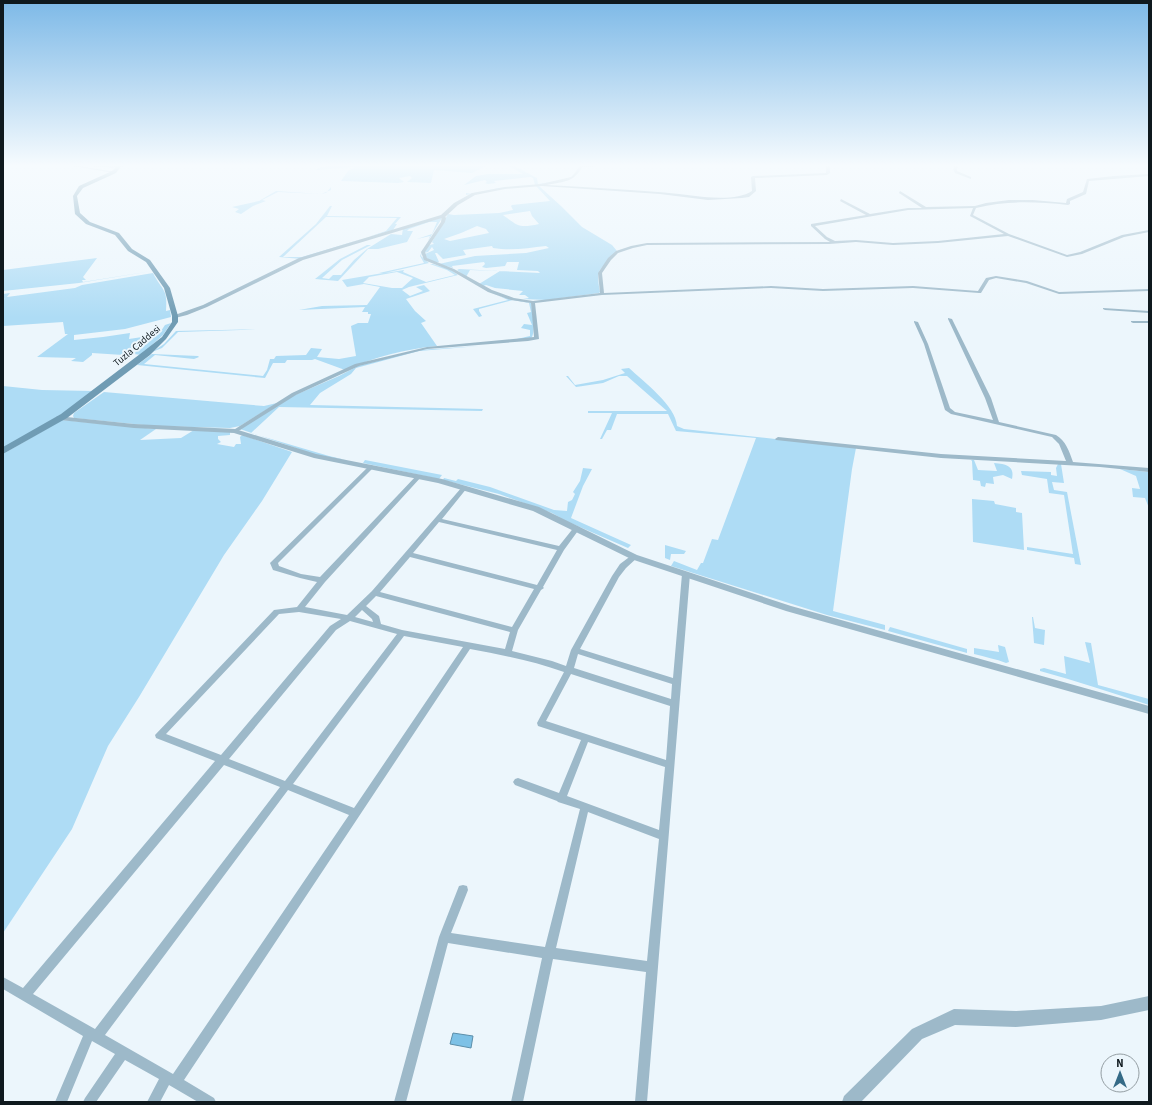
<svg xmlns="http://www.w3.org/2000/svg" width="1152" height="1105" viewBox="0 0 1152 1105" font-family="'Source Sans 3',sans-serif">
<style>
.green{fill:#aedcf5;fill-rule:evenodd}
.water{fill:#7dc1e6;stroke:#5c8faa}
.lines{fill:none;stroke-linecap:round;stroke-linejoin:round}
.stream{stroke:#5c8faa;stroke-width:1}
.minor{fill:#9db9c9;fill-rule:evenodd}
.tertiary{fill:#9db9c9;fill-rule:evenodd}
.secondary{fill:#709cb4;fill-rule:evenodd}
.labels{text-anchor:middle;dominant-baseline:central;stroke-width:4;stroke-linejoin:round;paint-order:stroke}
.far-street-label{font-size:10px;fill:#0f191e;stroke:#ecf6fc}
</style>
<rect width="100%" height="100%" fill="#ecf6fc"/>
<g class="green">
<path d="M 328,164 L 490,164 L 472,173 L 434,170 L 431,183 L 407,182 L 412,178 L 410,176 L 399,178 L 404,182 L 398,183 L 341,181 L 348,171 L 355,167 L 315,170 L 321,167 L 326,167 Z"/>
<path d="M 506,164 C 513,164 529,174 537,178 L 538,184 L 551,182 L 539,185 L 518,186 L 466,195 L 466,193 L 473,194 L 498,188 L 535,185 L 533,178 L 530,177 L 494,181 L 496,183 L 488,184 L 485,183 L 487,182 L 485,180 L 464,185 L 476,176 L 488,174 L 523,174 Z"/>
<path d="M 536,186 L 539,186 L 561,206 L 582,227 L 612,245 L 617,251 C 604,272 594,262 600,292 L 599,293 L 547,300 L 523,299 L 529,298 L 525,295 L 519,295 L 523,291 L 495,288 L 486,285 L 483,286 L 479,284 L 500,271 L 470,270 L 466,277 L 457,270 L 459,269 L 540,273 L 538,271 L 517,270 L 519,262 L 507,262 L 505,266 L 486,268 L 482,267 L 485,264 L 484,262 L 452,266 L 453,268 L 439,264 L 475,256 L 526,253 L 549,248 L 546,246 C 528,248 511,251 493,248 L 492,246 L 463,250 L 466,255 L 443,259 L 437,253 L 435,253 L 439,262 C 432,263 427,260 425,254 L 434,250 L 432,247 L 428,252 L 424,253 L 429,245 L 434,244 L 432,242 L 448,214 L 454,215 L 499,213 L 513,210 L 511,206 L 512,205 L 550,201 ZM 530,211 L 532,216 L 539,224 C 520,228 519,227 503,215 ZM 477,226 L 486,229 L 489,233 L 450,241 L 444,239 L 461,233 Z"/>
<path d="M 331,187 L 331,190 L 321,194 L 278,192 L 262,200 L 266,201 L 253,206 L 241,214 L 235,212 L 239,209 L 232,207 L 259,201 L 276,191 L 320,194 L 326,193 Z"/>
<path d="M 330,206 L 332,206 L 327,216 L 401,217 L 395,224 L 397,224 L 393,230 L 368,237 L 386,231 L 397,218 L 326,217 L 283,257 L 302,257 L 362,239 L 301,259 L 279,257 L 316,224 Z"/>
<path d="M 439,218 L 442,218 L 428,241 L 430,236 L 417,239 L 432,234 L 437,222 L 429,222 L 409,229 L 407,231 L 413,231 L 407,242 L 378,249 L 368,249 L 338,281 L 315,279 L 340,259 L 367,245 L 371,245 L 342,260 L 322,278 L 329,279 L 333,275 L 341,275 L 354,260 L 367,249 L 391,234 L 402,235 L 403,228 Z"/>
<path d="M 423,249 L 421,256 L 429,263 L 385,273 L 404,270 L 403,272 L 426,282 L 455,275 L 447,270 L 430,264 L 433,264 L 450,269 L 458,275 L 409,287 L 402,290 L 410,296 L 423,291 L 416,287 L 424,285 L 430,291 L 406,299 L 415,311 L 426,321 L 421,323 L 437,346 C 406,349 374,357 345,370 L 315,359 L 312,360 L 287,360 L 285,363 L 273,363 L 265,378 L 137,365 L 152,354 L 198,356 L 199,357 L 194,359 L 155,355 L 144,364 L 263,376 L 267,370 L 270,359 L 274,359 L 276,356 L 306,355 L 311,348 L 322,349 L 317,357 L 339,359 L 356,356 L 351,326 L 358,323 L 368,323 L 371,314 L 368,314 L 368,312 L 362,312 L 365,307 L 299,310 L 322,306 L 367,305 L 380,287 L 364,284 L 347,287 L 342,280 L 383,273 L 379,273 L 424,263 L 420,256 ZM 397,272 L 413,278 L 402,288 L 392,288 L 363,283 L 369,277 Z"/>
<path d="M 97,258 L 83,277 L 86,280 L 82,280 L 83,282 L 152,271 L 79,283 L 3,291 L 3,270 Z"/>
<path d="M 153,273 C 162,291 168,288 166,311 L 170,310 L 171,317 L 125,329 L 74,335 L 74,340 L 103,337 L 130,333 L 129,339 L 155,335 L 157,332 L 161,331 L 165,325 L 171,323 L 163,335 L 141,355 L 134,354 L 137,350 L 128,350 L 123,355 L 92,353 L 92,355 L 83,362 L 71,361 L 76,358 L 37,357 L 68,334 L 65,334 L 63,322 L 3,326 L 3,301 L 5,298 L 3,300 L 3,294 L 10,293 L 7,297 L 75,288 L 82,285 Z"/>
<path d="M 479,287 L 502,297 L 531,303 C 532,309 536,335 531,338 C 528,340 521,339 517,339 L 530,336 L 530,330 L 521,328 L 524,324 L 532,325 L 527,313 L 531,312 L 529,303 L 513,300 L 479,309 L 479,311 L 482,316 L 479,317 L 473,309 L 508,300 Z"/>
<path d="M 272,329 L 178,332 L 162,348 L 152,352 L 164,344 L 176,331 Z"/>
<path d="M 479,346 L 419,351 L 356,368 L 351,374 L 320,393 L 310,405 L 483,409 L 482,411 L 279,407 L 251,433 L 329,456 L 346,460 L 316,455 L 240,429 L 293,396 L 339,376 L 358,366 L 419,350 Z"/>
<path d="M 629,368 C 643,381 676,406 677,426 L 684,429 L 856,448 L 852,469 L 833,611 L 885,625 L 885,630 L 827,615 L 671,566 L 674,561 L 697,570 L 701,563 L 703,563 L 712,539 L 718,540 L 756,438 L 676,431 L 668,414 L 617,414 L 611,430 L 607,430 L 602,439 L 600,439 L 612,413 L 588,413 L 588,411 L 667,411 L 627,376 L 619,376 L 603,383 L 576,387 L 566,376 L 568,376 L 575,385 L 603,380 L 625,373 L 621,369 Z"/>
<path d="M 3,386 L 42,390 L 93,391 L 65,412 L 3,449 Z"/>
<path d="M 104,392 L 264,406 L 277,403 L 240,426 L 230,428 L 154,426 L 74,418 L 73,416 L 74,413 Z"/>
<path d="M 62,420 L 156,429 L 140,440 L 181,438 L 194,430 L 230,432 L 230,435 L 218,436 L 218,439 L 221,442 L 217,444 L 234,447 L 236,444 L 241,444 L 240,437 L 242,435 L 292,452 L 262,501 L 224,555 L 139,697 L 108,746 L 72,829 L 3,933 L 3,454 Z"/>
<path d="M 365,460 L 442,475 L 439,479 L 363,463 Z"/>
<path d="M 971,460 L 974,460 L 978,470 L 997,471 L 994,463 C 1006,464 1015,466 1012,479 L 1003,475 L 993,477 L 994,484 L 986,483 L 985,487 L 981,486 L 980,481 L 973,480 L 972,461 Z"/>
<path d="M 1058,464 L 1061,464 L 1064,483 L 1052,482 L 1054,490 L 1067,492 L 1081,565 L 1075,564 L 1074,558 L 1027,550 L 1027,547 L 1073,554 L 1064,495 L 1049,493 L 1047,479 L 1022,475 L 1021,471 L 1051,472 L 1051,475 L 1057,476 L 1056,468 Z"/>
<path d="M 583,468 L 592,469 L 583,486 L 571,518 L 631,545 L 628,548 L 566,521 L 552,513 L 499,494 L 443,480 L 444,478 L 456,481 L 458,479 L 490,487 L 554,510 L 567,511 L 568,502 L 572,500 L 575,494 L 573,492 L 580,481 Z"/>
<path d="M 1120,469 L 1149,472 L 1149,508 L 1145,498 L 1133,497 L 1132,488 L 1140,489 L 1136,476 Z"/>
<path d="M 972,499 L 994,501 L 995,504 L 1016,508 L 1016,512 L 1022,513 L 1024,550 L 973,542 Z"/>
<path d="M 665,545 L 686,551 L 684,554 L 671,554 L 670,560 L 665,558 Z"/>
<path d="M 1032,617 L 1033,617 L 1035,628 L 1045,630 L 1044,645 L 1034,643 Z"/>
<path d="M 890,627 L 967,649 L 967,653 L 888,631 Z"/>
<path d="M 1085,642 L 1091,643 L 1098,685 L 1149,699 L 1149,705 C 1113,693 1076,681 1040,671 L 1040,669 L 1044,668 L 1066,674 L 1064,656 L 1090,663 Z"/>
<path d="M 998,645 L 1005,647 L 1009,662 L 1006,663 C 996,659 985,657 974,654 L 974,648 L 999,652 Z"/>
</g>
<path class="water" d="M 453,1033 L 473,1036 L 471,1048 L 450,1044 Z"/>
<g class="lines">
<g class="stream">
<path d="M 72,164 L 112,167 L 136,164"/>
<path d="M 550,164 L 589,166 L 614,164"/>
</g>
<g class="minor">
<path d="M 61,164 L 66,164 L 116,172 L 114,173 Z"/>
<path d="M 956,164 L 959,164 L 957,169 L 957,171 L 971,177 L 971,179 L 955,173 L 953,169 Z"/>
<path d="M 1149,174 L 1149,176 L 1089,181 L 1086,194 L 1070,201 L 1070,204 L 1068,205 C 1037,202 1007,200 976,208 L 973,215 L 1009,234 L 1067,255 L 1080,252 L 1122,235 L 1149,230 L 1149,232 L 1124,237 L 1082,254 L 1067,257 L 1008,236 L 938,243 L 893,245 L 856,242 L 829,244 L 647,245 L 633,248 L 618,253 L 611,260 L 602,273 L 604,293 L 771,286 L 823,289 L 913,286 L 978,291 L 986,278 L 996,276 L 1027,281 L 1059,292 L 1149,289 L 1149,291 L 1059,294 L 1026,283 L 996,278 L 989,280 L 981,293 L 979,293 L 913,288 L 823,291 L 771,288 L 602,295 L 535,303 L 539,339 L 528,341 L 427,349 L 359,366 L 296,395 L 237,432 L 235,433 L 232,431 L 292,393 L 355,364 L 427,347 L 534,337 L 531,303 L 511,300 L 488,292 L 452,271 L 424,260 L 421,252 L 441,222 L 442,215 L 444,215 L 446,218 L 445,222 L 425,252 L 427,258 L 454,269 L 492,290 L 514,298 L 533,301 L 600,293 L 598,273 L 608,258 L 616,251 L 631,246 L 647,243 L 830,242 L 825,239 L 811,226 L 811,224 L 866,215 L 840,201 L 841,199 L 870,214 L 908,208 L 922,208 L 899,193 L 900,191 L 926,207 L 975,206 L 986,203 L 1009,200 L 1033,200 L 1066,203 L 1067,199 L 1083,192 L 1087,179 L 1114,176 ZM 973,208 L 970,216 L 1004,234 L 938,241 L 893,243 L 856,240 L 835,241 L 827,237 L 815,226 L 908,210 Z"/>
<path d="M 1103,308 L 1149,311 L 1149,313 L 1105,310 L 1103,309 Z"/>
<path d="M 948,318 L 952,319 L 991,398 L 999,422 L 1056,435 C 1066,441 1069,451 1073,462 L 1149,468 L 1149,472 L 1100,467 L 941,458 L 776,440 L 775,439 L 778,437 L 941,454 L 1066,461 L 1059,444 L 1052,437 L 951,414 L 945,410 L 924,344 L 914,322 L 914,321 L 918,322 L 928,344 L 950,408 L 955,412 L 993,420 L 985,398 L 948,319 Z"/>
<path d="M 1131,321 L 1149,321 L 1149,323 L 1133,323 L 1131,322 Z"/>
<path d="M 371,465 L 373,466 L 374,467 L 278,563 L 279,566 L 301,574 L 320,577 L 417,475 L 421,475 L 422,476 L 325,582 L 305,607 L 347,615 L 372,591 L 462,487 L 464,486 L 467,488 L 442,519 L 559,546 L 575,526 L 577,526 L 580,528 L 564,550 L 543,587 L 544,588 L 541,590 L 518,630 L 512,651 L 552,661 L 566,666 L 571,650 L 612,576 L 620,564 L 632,555 L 634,555 L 638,557 L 626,568 L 619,577 L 580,649 L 673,678 L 682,574 L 686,572 L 690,574 L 647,1102 L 635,1102 L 646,972 L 553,959 L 523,1102 L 511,1102 L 542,958 L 448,943 L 406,1102 L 394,1102 L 439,937 L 459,886 L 463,885 L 467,886 L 468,890 L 451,933 L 545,947 L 580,809 L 558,802 L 557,801 L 515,785 L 513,782 L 515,779 L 518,778 L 559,793 L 581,740 L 538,726 L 537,723 L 564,672 C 534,661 502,655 470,649 L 184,1080 L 214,1098 L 216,1102 L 198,1102 L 169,1085 L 160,1102 L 147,1102 L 159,1079 L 125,1060 L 96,1102 L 83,1102 L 85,1098 L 115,1054 L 92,1041 L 67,1102 L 55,1102 L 83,1036 L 3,989 L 3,977 L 23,988 L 215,761 L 156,738 L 155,735 L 274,610 L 297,607 L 317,582 L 300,578 L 273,570 L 270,563 L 369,466 ZM 439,522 L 557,550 L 537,585 L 413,553 ZM 410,557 L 534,589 L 512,627 L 380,592 ZM 376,596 L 510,632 L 505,649 L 402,630 L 381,624 L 379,616 L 366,606 ZM 362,610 L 372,619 L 373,622 L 355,617 ZM 299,612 L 341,619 L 330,626 L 221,755 L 166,734 L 279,614 ZM 350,621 L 397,634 L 285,781 L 229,759 L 336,630 ZM 404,636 L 463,647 L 354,808 L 293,784 ZM 578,654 L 672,684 L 671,699 L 574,668 ZM 571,674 L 670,706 L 666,760 L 546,721 ZM 588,742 L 665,767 L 659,830 L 567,796 ZM 224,765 L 280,787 L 95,1029 L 33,994 ZM 288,790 L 349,815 L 173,1074 L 105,1035 ZM 588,812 L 659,839 L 647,961 L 556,948 Z"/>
</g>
<g class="tertiary">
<path d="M 581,164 L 604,164 L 583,166 C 573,183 565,181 547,185 C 584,187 621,189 658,192 C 683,193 731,205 752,191 L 751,177 L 753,176 L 826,173 L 826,164 L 830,164 L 830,173 L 827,175 L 755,178 L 756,191 L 749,197 L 742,198 L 708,200 L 660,194 L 542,186 L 505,189 L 475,195 L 458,205 L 445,217 L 303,260 L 207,307 L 187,315 L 175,318 L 172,316 L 203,305 L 299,258 L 441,215 L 454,203 L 472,193 L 505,187 L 541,184 L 571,177 L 574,174 Z"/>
<path d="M 57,416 L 134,424 L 235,429 L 316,454 L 442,479 L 539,507 L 637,555 L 791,606 L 1149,706 L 1149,714 L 786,611 L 631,559 L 533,511 L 438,483 L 314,458 L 234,433 L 134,428 L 60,420 L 56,418 Z"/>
<path d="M 1149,996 L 1149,1010 L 1101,1020 L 1016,1027 L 955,1025 L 922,1039 L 861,1102 L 842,1102 L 844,1096 L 912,1029 L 954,1009 L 1016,1011 L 1101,1006 Z"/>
</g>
<path class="secondary" d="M 119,164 L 123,164 L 116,173 L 83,188 L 77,196 L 80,213 L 90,222 L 119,233 L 132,249 L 150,260 L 170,288 L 178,316 L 178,322 L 166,339 L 150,355 L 67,418 L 3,454 L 3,447 L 61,414 L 144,351 L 162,337 L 172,322 L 172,316 L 164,288 L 146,262 L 128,251 L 115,235 L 86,224 L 75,214 L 73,196 L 79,186 L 112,171 Z"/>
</g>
<linearGradient id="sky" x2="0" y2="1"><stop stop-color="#7db9e7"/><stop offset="0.52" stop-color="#f6fbfe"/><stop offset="1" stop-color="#f6fbfe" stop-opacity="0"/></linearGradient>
<rect width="1152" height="318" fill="url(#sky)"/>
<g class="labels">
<g class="far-street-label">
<text transform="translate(137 346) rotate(-40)">Tuzla Caddesi</text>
</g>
</g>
<rect width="1152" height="1105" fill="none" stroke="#0f191e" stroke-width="8"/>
<g transform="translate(1120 1073)"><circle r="19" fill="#ecf6fc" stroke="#949ea3"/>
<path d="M0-3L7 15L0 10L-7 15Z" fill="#356b87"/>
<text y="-6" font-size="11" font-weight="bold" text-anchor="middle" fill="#0f191e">N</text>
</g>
</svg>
